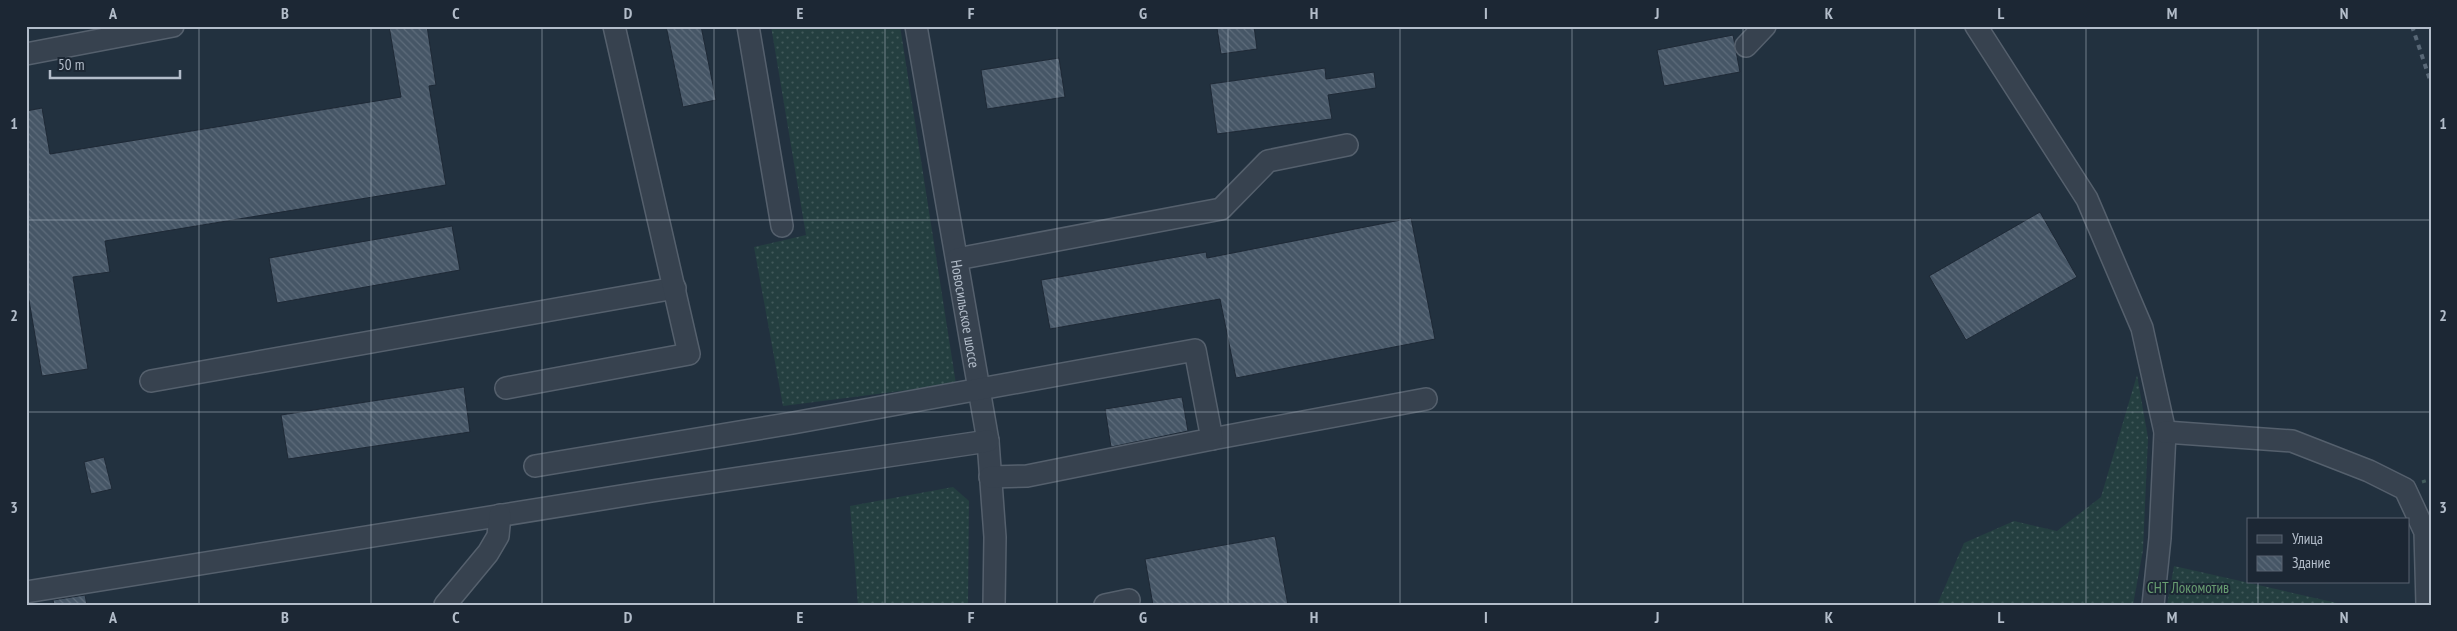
<svg xmlns="http://www.w3.org/2000/svg" width="2457" height="631" viewBox="0 0 2457 631" font-family="'PT Sans Narrow',sans-serif">
<style>
.grass{fill:url(#grass-dots)}
.building{fill:url(#building-back-hatch);stroke:#1e2936}
.lines{fill:none;stroke-linecap:round;stroke-linejoin:round}
.minor-casing{stroke:#55606d;stroke-width:24}
.path{stroke:#435c5d;stroke-width:3;stroke-dasharray:4 4;stroke-linecap:butt}
.minor{stroke:#37424f;stroke-width:21}
.rail{stroke:#586776;stroke-width:4;stroke-dasharray:5 5;stroke-linecap:butt}
.grid{fill:none;stroke:#b3bdca;stroke-width:1;stroke-opacity:0.55}
.labels{text-anchor:middle;dominant-baseline:central;stroke-width:4;stroke-linejoin:round;paint-order:stroke}
.street-label{font-size:15px;fill:#b3bdca;stroke:#1c2734}
.park-label{font-size:15px;fill:#689d71;stroke:#1c2734}
.neatline{fill:none;stroke:#b3bdca;stroke-width:2}
.grid-label{font-size:16px;text-anchor:middle;font-weight:bold;fill:#b3bdca}
</style>
<defs>
<pattern id="grass-dots" width="8" height="8" patternUnits="userSpaceOnUse" patternTransform="scale(1.25)"><rect width="8" height="8" fill="#243f40"/><path d="M2 2h.1M6 6h.1" fill="none" stroke="#41595a" stroke-width="1.8" stroke-linecap="round"/></pattern>
<pattern id="building-back-hatch" width="6" height="6" patternUnits="userSpaceOnUse" patternTransform="scale(1.25)"><rect width="6" height="6" fill="#465666"/><path d="M-1 5l2 2M0 0l6 6M5-1l2 2" fill="none" stroke="#5e6c7b"/></pattern>
</defs>
<rect width="100%" height="100%" fill="#22313f"/>
<g class="grass">
<path d="M 771,26 L 900,26 L 956,384 L 783,406 L 754,247 L 806,235 Z"/>
<path d="M 2137,375 L 2148,438 L 2143,550 L 2133,605 L 1937,605 L 1964,543 L 2014,521 L 2057,531 L 2101,497 Z"/>
<path d="M 953,487 L 969,501 L 968,605 L 858,605 L 850,506 Z"/>
<path d="M 2174,566 L 2346,605 L 2167,605 Z"/>
</g>
<g class="building">
<path d="M 389,26 L 427,26 L 436,85 L 429,86 L 446,185 L 105,241 L 110,272 L 73,277 L 88,369 L 42,376 L 26,283 L 26,111 L 42,108 L 50,154 L 401,97 Z"/>
<path d="M 666,26 L 701,26 L 716,100 L 683,107 Z"/>
<path d="M 1232,26 L 1254,26 L 1257,49 L 1221,54 L 1217,28 Z"/>
<path d="M 1733,35 L 1740,72 L 1664,86 L 1657,50 Z"/>
<path d="M 1059,58 L 1065,97 L 987,109 L 981,70 Z"/>
<path d="M 1325,68 L 1326,79 L 1374,72 L 1376,88 L 1328,95 L 1332,119 L 1217,134 L 1210,84 Z"/>
<path d="M 2040,212 L 2077,277 L 1966,340 L 1929,276 Z"/>
<path d="M 1411,218 L 1435,339 L 1236,378 L 1220,299 L 1050,329 L 1041,280 L 1206,252 L 1207,258 Z"/>
<path d="M 452,226 L 460,270 L 277,303 L 269,258 Z"/>
<path d="M 464,387 L 470,432 L 288,459 L 281,415 Z"/>
<path d="M 1182,397 L 1188,431 L 1111,447 L 1105,409 Z"/>
<path d="M 104,457 L 112,489 L 91,494 L 84,462 Z"/>
<path d="M 1275,536 L 1288,605 L 1153,605 L 1145,559 Z"/>
<path d="M 85,595 L 87,605 L 54,605 L 53,600 Z"/>
</g>
<g class="lines">
<g class="minor-casing">
<g id="minor">
<path d="M 748,26 L 782,226"/>
<path id="s1" d="M 916,26 L 988,441 L 995,537 L 994,605"/>
<path d="M 1976,26 L 2087,199 L 2142,328 L 2165,432 L 2160,538 L 2153,605"/>
<path d="M 1746,46 L 1765,26"/>
<path d="M 26,54 L 173,26"/>
<path d="M 957,259 L 1221,209 L 1268,161 L 1347,145"/>
<path d="M 151,381 L 675,288"/>
<path d="M 506,388 L 689,354 L 614,26"/>
<path d="M 2165,432 L 2292,441 L 2369,471 L 2405,489 L 2425,532 L 2427,605"/>
<path d="M 1212,439 L 1426,399"/>
<path d="M 535,466 L 793,423 L 1195,350 L 1212,439 L 1027,476 L 990,477"/>
<path d="M 26,592 L 652,491 L 988,441"/>
<path d="M 445,605 L 488,553 L 498,536 L 500,515"/>
<path d="M 1105,605 L 1129,600"/>
</g>
</g>
<path class="path" d="M 2422,482 L 2431,479"/>
<use href="#minor" class="minor"/>
<path class="rail" d="M 2412,26 L 2431,83"/>
</g>
<path class="grid" d="M 199,26 L 199,605M 371,26 L 371,605M 542,26 L 542,605M 714,26 L 714,605M 885,26 L 885,605M 1057,26 L 1057,605M 1228,26 L 1228,605M 1400,26 L 1400,605M 1572,26 L 1572,605M 1743,26 L 1743,605M 1915,26 L 1915,605M 2086,26 L 2086,605M 2258,26 L 2258,520M 26,220 L 2431,220M 26,412 L 2431,412M 2258,582 L 2258,605"/>
<g class="labels">
<g class="street-label">
<text stroke="none"><textPath href="#s1" startOffset="292">Новосильское шоссе</textPath></text>
</g>
<g class="park-label">
<text x="2188" y="587">СНТ Локомотив</text>
</g>
</g>
<rect width="2457" height="631" fill="none" stroke="#1c2734" stroke-width="55"/>
<rect x="2247" y="518" width="162" height="65" fill="#1c2734" stroke="#586370"/>
<rect x="2257" y="535" width="25" height="8" fill="#37424f" stroke="#586370"/>
<text x="2292" y="544" font-size="15" fill="#b3bdca">Улица</text>
<rect x="2257" y="556" width="25" height="15" fill="url(#building-back-hatch)" stroke="#586370"/>
<text x="2292" y="568" font-size="15" fill="#b3bdca">Здание</text>
<path d="M50 70v8h130v-8" fill="none" stroke="#b3bdca" stroke-width="2.5"/>
<text x="58" y="70" font-size="15" fill="#b3bdca" stroke="#1c2734" stroke-width="4" paint-order="stroke">50 m</text>
<rect x="28" y="28" width="2402" height="576" class="neatline"/>
<g class="grid-label">
<text x="113" y="19">A</text>
<text x="285" y="19">B</text>
<text x="456" y="19">C</text>
<text x="628" y="19">D</text>
<text x="800" y="19">E</text>
<text x="971" y="19">F</text>
<text x="1143" y="19">G</text>
<text x="1314" y="19">H</text>
<text x="1486" y="19">I</text>
<text x="1657" y="19">J</text>
<text x="1829" y="19">K</text>
<text x="2001" y="19">L</text>
<text x="2172" y="19">M</text>
<text x="2344" y="19">N</text>
<text x="14" y="129">1</text>
<text x="2443" y="129">1</text>
<text x="14" y="321">2</text>
<text x="2443" y="321">2</text>
<text x="14" y="513">3</text>
<text x="2443" y="513">3</text>
<text x="113" y="623">A</text>
<text x="285" y="623">B</text>
<text x="456" y="623">C</text>
<text x="628" y="623">D</text>
<text x="800" y="623">E</text>
<text x="971" y="623">F</text>
<text x="1143" y="623">G</text>
<text x="1314" y="623">H</text>
<text x="1486" y="623">I</text>
<text x="1657" y="623">J</text>
<text x="1829" y="623">K</text>
<text x="2001" y="623">L</text>
<text x="2172" y="623">M</text>
<text x="2344" y="623">N</text>
</g>
</svg>
